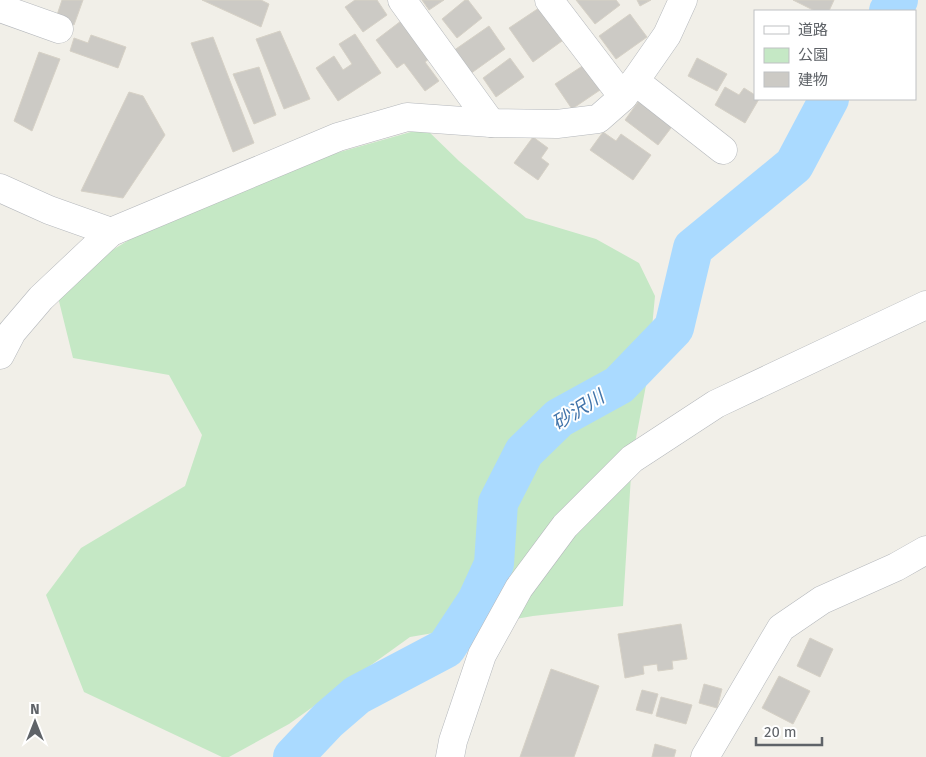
<svg xmlns="http://www.w3.org/2000/svg" width="926" height="757" viewBox="0 0 926 757" font-family="'Fira Sans','Noto Sans JP',sans-serif">
<style>
.green{fill:#c5e8c5}
.lines{fill:none;stroke-linecap:round;stroke-linejoin:round}
.river{stroke:#aadaff;stroke-width:40}
.building{fill:#cccac5;stroke:#d6d1c6}
.minor-casing{stroke:#b5b8bc;stroke-width:29}
.tertiary-casing{stroke:#b5b8bc;stroke-width:29}
.minor{stroke:#fff;stroke-width:28}
.tertiary{stroke:#fff;stroke-width:28}
.labels{text-anchor:middle;dominant-baseline:central;stroke-width:4;stroke-linejoin:round;paint-order:stroke}
.water-label{font-size:19px;font-style:italic;fill:#4174aa;stroke:#fff}
</style>
<rect width="100%" height="100%" fill="#f1efe8"/>
<path class="green" d="M 425,128 L 459,161 L 526,218 L 596,239 L 639,263 L 655,296 L 647,380 L 632,459 L 623,606 L 533,616 L 410,637 L 289,724 L 229,757 L 222,757 L 84,692 L 46,595 L 81,548 L 185,486 L 202,435 L 169,375 L 73,358 L 55,285 L 216,187 Z"/>
<g class="lines">
<g class="river">
<path d="M 889,11 L 898,0"/>
<path d="M 293,757 L 328,720 L 357,695 L 446,648 L 477,601 L 494,564 L 498,503 L 524,452 L 559,418 L 619,385 L 674,328 L 693,248 L 794,165 L 829,99"/>
</g>
</g>
<g class="building">
<path d="M 62,0 L 83,0 L 74,25 L 56,18 Z"/>
<path d="M 202,0 L 261,0 L 269,4 L 261,27 Z"/>
<path d="M 355,0 L 377,0 L 387,15 L 363,32 L 345,7 Z"/>
<path d="M 422,0 L 444,0 L 429,10 Z"/>
<path d="M 465,0 L 468,0 L 482,18 L 457,38 L 442,19 Z"/>
<path d="M 576,0 L 616,0 L 620,5 L 595,24 Z"/>
<path d="M 637,0 L 651,0 L 640,6 Z"/>
<path d="M 793,0 L 834,0 L 829,11 L 815,11 Z"/>
<path d="M 539,8 L 562,41 L 533,62 L 509,28 Z"/>
<path d="M 630,14 L 647,37 L 616,59 L 599,36 Z"/>
<path d="M 401,21 L 429,59 L 425,62 L 439,81 L 425,91 L 404,63 L 397,68 L 376,40 Z"/>
<path d="M 489,26 L 505,49 L 470,74 L 453,51 Z"/>
<path d="M 280,31 L 310,99 L 284,109 L 256,39 Z"/>
<path d="M 355,34 L 381,73 L 338,101 L 316,68 L 334,56 L 343,70 L 352,64 L 339,44 Z"/>
<path d="M 91,35 L 126,47 L 118,68 L 70,51 L 74,38 L 88,43 Z"/>
<path d="M 213,37 L 254,143 L 233,152 L 191,43 Z"/>
<path d="M 39,52 L 60,59 L 32,131 L 14,121 Z"/>
<path d="M 510,58 L 524,77 L 496,97 L 483,78 Z"/>
<path d="M 697,58 L 727,74 L 717,91 L 688,76 Z"/>
<path d="M 584,65 L 600,90 L 572,109 L 555,84 Z"/>
<path d="M 259,67 L 276,115 L 254,124 L 233,74 Z"/>
<path d="M 725,87 L 739,95 L 744,88 L 755,95 L 755,99 L 759,99 L 745,123 L 715,105 Z"/>
<path d="M 129,92 L 143,96 L 165,135 L 123,198 L 81,191 Z"/>
<path d="M 641,98 L 674,124 L 658,145 L 625,120 Z"/>
<path d="M 603,132 L 616,141 L 621,134 L 651,155 L 633,180 L 590,150 Z"/>
<path d="M 533,137 L 548,148 L 541,158 L 549,164 L 538,180 L 514,163 Z"/>
<path d="M 681,624 L 687,659 L 672,661 L 673,669 L 658,671 L 657,664 L 643,666 L 644,674 L 625,678 L 618,634 Z"/>
<path d="M 810,638 L 833,649 L 820,677 L 797,666 Z"/>
<path d="M 551,669 L 599,686 L 574,757 L 520,757 Z"/>
<path d="M 779,676 L 810,691 L 793,724 L 762,708 Z"/>
<path d="M 704,684 L 722,689 L 717,708 L 699,703 Z"/>
<path d="M 642,690 L 658,694 L 652,714 L 636,710 Z"/>
<path d="M 661,697 L 692,705 L 686,724 L 656,716 Z"/>
<path d="M 655,744 L 676,750 L 674,757 L 652,757 Z"/>
</g>
<g class="lines">
<g class="minor-casing">
<g id="minor">
<path d="M 402,0 L 491,123"/>
<path d="M 549,0 L 623,97"/>
<path d="M 0,8 L 59,29"/>
<path d="M 635,81 L 723,150"/>
<path d="M 0,188 L 49,210 L 111,232"/>
<path d="M 0,355 L 12,332 L 41,298 L 111,232 L 338,137 L 407,117 L 491,123 L 557,124 L 598,119 L 623,97 L 635,81 L 667,35 L 683,0"/>
<path d="M 705,757 L 781,628 L 822,600 L 896,567 L 926,550"/>
</g>
</g>
<g class="tertiary-casing">
<path id="tertiary" d="M 450,757 L 453,741 L 482,655 L 519,588 L 565,526 L 632,459 L 716,404 L 926,305"/>
</g>
<use href="#minor" class="minor"/>
<use href="#tertiary" class="tertiary"/>
</g>
<g class="labels">
<g class="water-label">
<text transform="translate(578 410) rotate(-32)">砂沢川</text>
</g>
</g>
<rect x="754" y="10" width="162" height="90" fill="#ffffff" stroke="#bfc1c3"/>
<rect x="764" y="26" width="25" height="8" fill="#ffffff" stroke="#bfc1c3"/>
<text x="798" y="35" font-size="15" fill="#5f6368">道路</text>
<rect x="764" y="48" width="25" height="15" fill="#c5e8c5" stroke="#bfc1c3"/>
<text x="798" y="60" font-size="15" fill="#5f6368">公園</text>
<rect x="764" y="72" width="25" height="15" fill="#cccac5" stroke="#bfc1c3"/>
<text x="798" y="85" font-size="15" fill="#5f6368">建物</text>
<g transform="translate(35 722)" stroke="#ffffff" stroke-width="4" paint-order="stroke">
<path d="M0-4L9 19L0 12L-9 19Z" fill="#5f6368"/>
<text y="-8" font-size="14" font-weight="bold" text-anchor="middle" fill="#5f6368">N</text>
</g>
<path d="M756 737v8h66v-8" fill="none" stroke="#5f6368" stroke-width="2.5"/>
<text x="764" y="737" font-size="15" fill="#5f6368" stroke="#ffffff" stroke-width="4" paint-order="stroke">20 m</text>
</svg>
